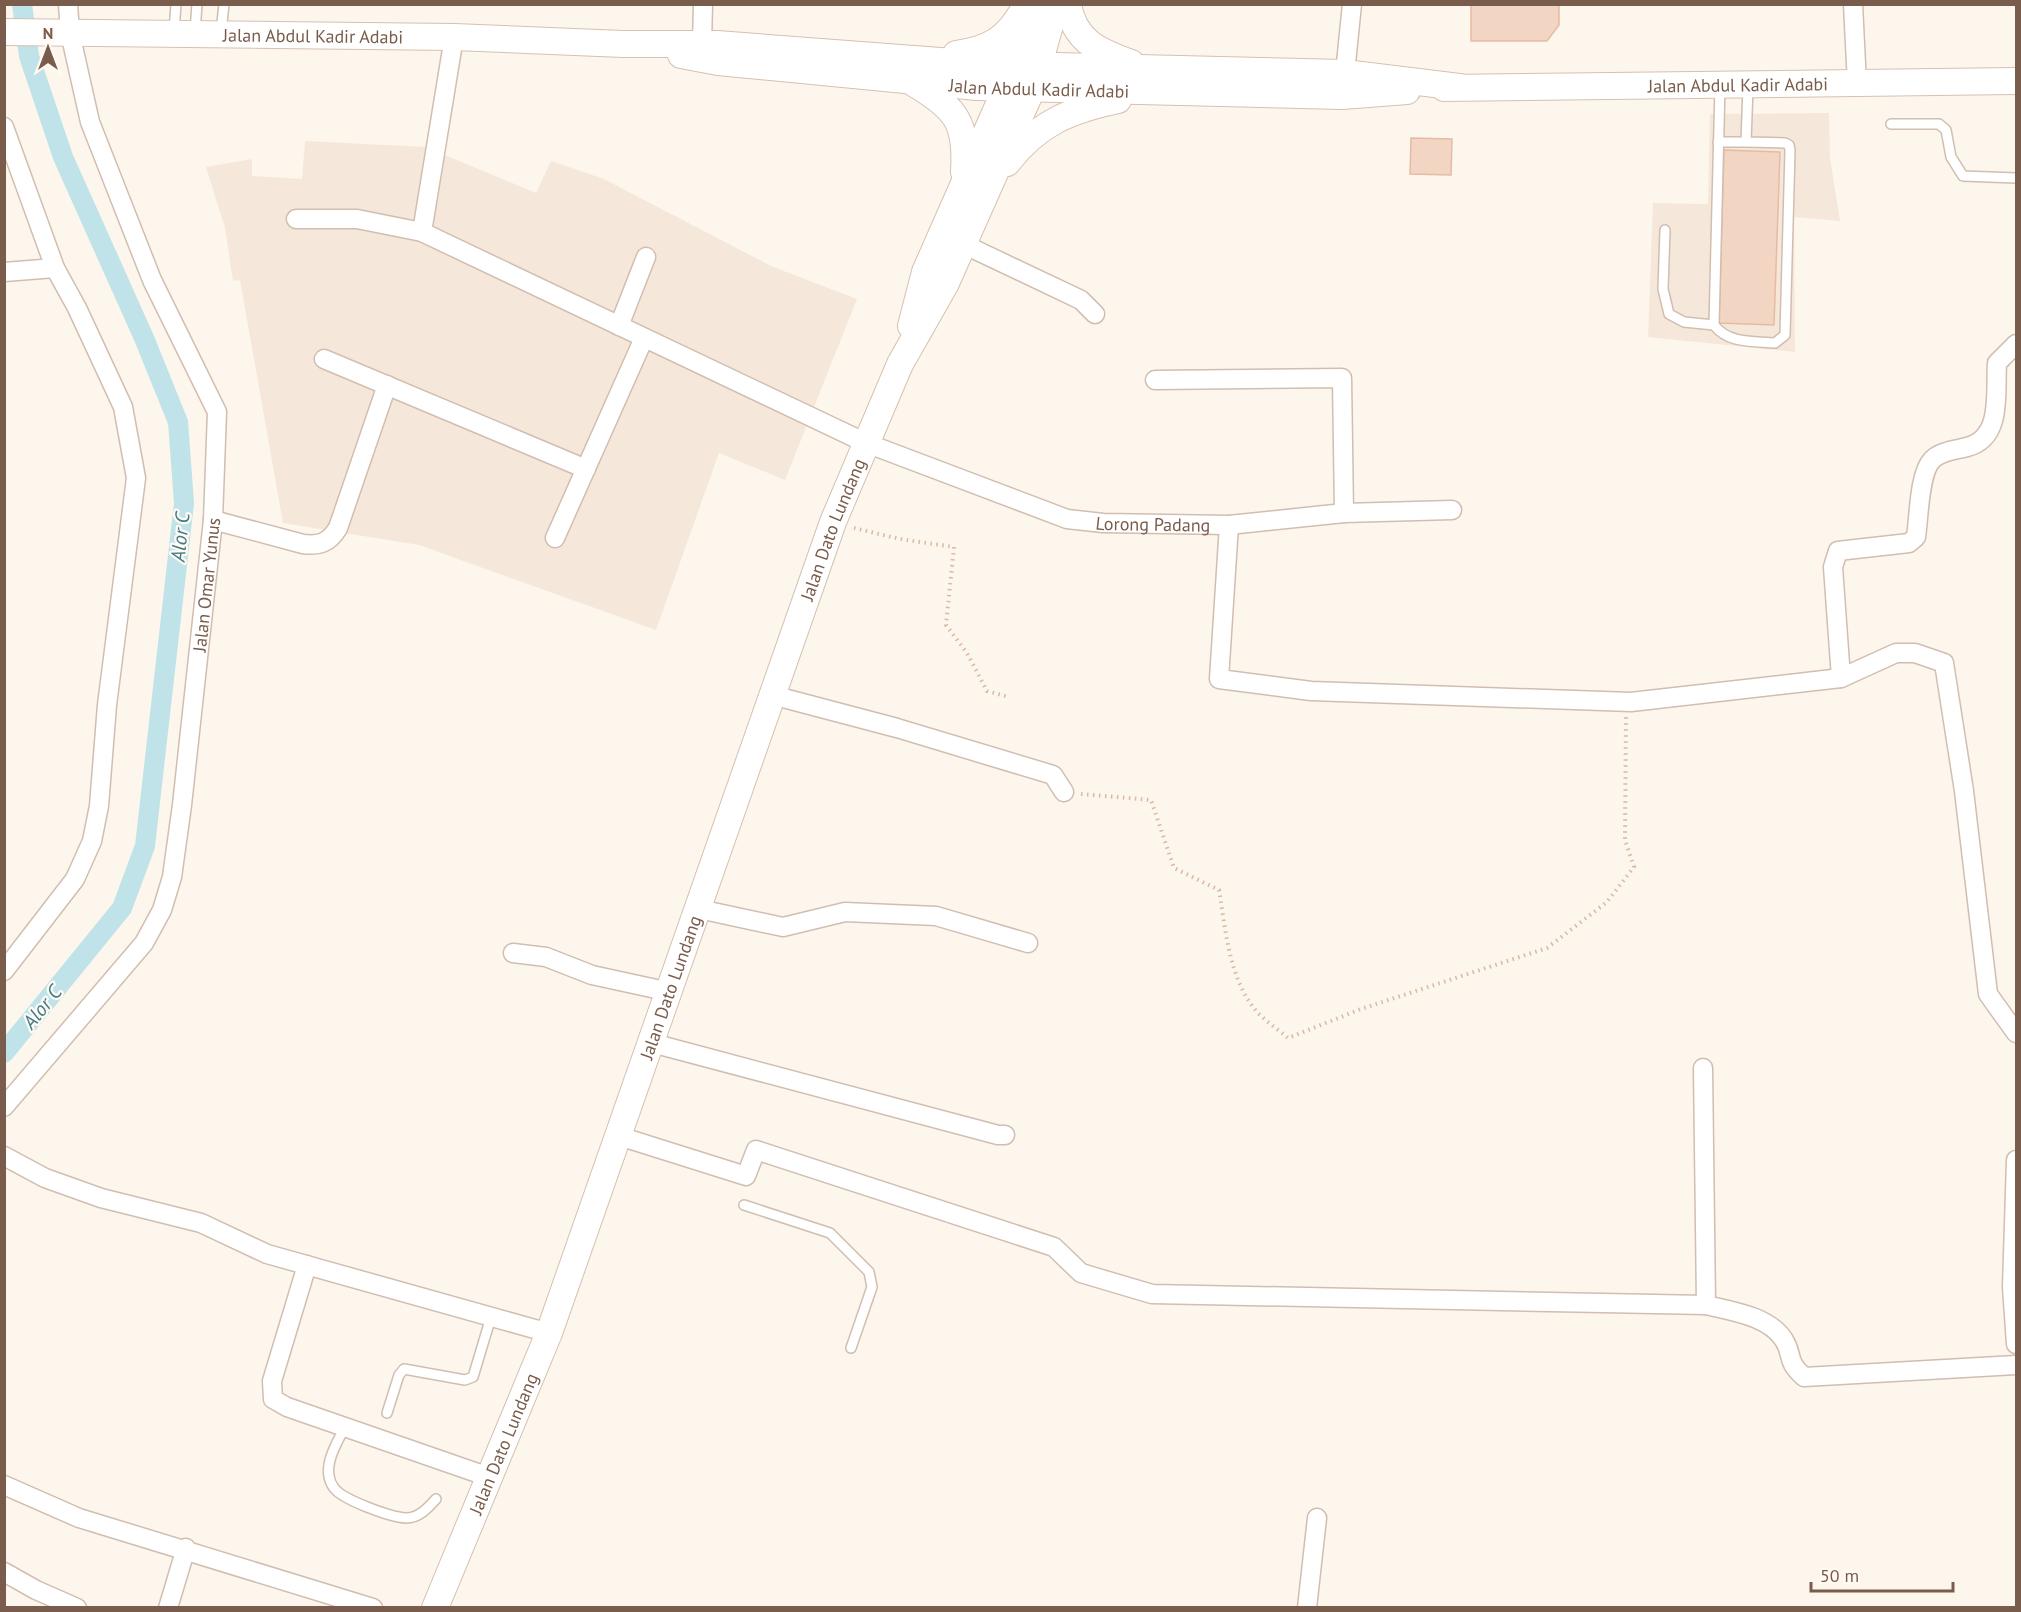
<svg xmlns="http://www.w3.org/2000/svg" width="2021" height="1612" viewBox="0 0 2021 1612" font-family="'PT Sans',sans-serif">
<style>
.residential{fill:#f5e8da}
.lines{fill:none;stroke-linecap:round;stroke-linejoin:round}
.canal{stroke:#bfe3e8;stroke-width:20}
.building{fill:#f3d5c3;stroke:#e6bba3;stroke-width:1.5}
.service-casing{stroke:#d1beb0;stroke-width:12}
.minor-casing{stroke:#d1beb0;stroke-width:21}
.secondary-casing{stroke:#d6c0b0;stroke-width:28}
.path{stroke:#d9b8a5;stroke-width:4;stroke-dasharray:1.5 4.5;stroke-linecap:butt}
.service{stroke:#fff;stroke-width:9}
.minor{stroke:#fff;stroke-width:18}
.secondary{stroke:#fff;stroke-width:26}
.labels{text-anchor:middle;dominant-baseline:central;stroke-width:4.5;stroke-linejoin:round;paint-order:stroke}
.street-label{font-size:18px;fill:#7a5c4d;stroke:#fffaf3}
.water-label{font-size:20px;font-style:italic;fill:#437c86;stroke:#fffaf3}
</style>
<rect width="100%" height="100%" fill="#fdf6ec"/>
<g class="residential">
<path d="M 1829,113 L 1830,158 L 1840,221 L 1794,217 L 1795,352 L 1648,337 L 1653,203 L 1708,204 L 1710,114 Z"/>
<path d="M 305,141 L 426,147 L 536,193 L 551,161 L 604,179 L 771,266 L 857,299 L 785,480 L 719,453 L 656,630 L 419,545 L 283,523 L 240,280 L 233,281 L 225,228 L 206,167 L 252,159 L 252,176 L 302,179 Z"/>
</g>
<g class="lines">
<path class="canal" d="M 4,1053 L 122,908 L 145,846 L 184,503 L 178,422 L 144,338 L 63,157 L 29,56 L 22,4"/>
</g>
<g class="building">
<path d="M 1471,4 L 1559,4 L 1559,25 L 1547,41 L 1471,41 Z"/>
<path d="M 1411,138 L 1452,139 L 1451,175 L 1410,174 Z"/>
<path d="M 1724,150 L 1780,152 L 1774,325 L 1719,323 Z"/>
</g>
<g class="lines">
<g class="service-casing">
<g id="service">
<path d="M 174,32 L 176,4"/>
<path d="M 195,32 L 197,4"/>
<path d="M 221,32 L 224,4"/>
<path d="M 1720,86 L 1714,325 C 1728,344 1754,341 1775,343 L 1785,335 L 1790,150 L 1789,145 L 1785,143 L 1746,142 L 1748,87"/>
<path d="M 1891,124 L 1939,124 L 1946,130 L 1951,157 L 1963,176 L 2016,178"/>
<path d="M 1718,142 L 1746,142"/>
<path d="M 1665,230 L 1663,289 L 1669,314 L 1684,322 L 1714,325"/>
<path d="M 744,1205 L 830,1233 L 869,1272 L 872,1287 L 851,1348"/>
<path d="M 387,1413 L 399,1375 L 404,1369 L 465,1380 L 473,1377 L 491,1317"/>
<path d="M 345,1427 C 336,1444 320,1469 334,1488 C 343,1500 390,1517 406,1518 C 419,1518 428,1508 436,1499"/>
</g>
</g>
<g class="minor-casing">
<g id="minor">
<path d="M 1853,4 L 1857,84"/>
<path d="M 702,44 L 703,4"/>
<path d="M 1345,73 L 1352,4"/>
<path d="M 4,127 L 55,268 L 77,308 L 123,407 L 136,478 L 107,705 L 99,806 L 92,841 L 75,879 L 4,971"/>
<path id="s1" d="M 296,219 L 357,219 L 422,232 L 866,443 L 1067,519 L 1103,523 L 1229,525 L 1344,513 L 1452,510"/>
<path d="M 422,232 L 454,37"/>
<path d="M 963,244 L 1081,300 L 1095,314"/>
<path d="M 4,272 L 55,268"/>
<path d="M 619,326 L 646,257"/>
<path d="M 324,359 L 586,469"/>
<path d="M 1155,380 L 1342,378 L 1344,513"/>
<path d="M 213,520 L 303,544 C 319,546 329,543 338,528 L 387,385"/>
<path d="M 1229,525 L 1219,679 L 1311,691 L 1631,702 L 1841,678 L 1896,653 L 1915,653 L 1944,663 L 1964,791 L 1988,994 L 2016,1033"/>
<path d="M 555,538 L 644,338"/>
<path d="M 1841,678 L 1833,567 L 1838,551 L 1909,543 L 1916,537 C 1919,518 1919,473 1932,460 C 1940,451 1956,450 1967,447 C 2003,438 1995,393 1997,363 L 2016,344"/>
<path d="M 772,695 L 897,728 L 1053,775 L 1064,792"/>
<path d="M 699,909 L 783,927 L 845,912 L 936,916 L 1028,943"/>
<path d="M 513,953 L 546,957 L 592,975 L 670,992"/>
<path d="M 652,1043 L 998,1135 L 1005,1135"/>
<path d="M 1703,1068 L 1706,1305"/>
<path id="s2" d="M 4,1107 L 144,943 L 162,910 L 172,877 L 182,805 L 213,520 L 217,412 L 152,280 L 90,122 L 70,33 L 68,4"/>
<path d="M 619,1136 L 746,1176 L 756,1150 L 1054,1247 L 1081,1273 L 1152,1294 L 1706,1305 C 1731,1311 1769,1316 1784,1340 C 1794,1356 1785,1360 1804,1377 L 2016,1365"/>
<path d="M 4,1156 L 45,1178 L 101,1198 L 201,1223 L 267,1254 L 549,1333"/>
<path d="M 2016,1160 L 2012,1287 L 2016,1344"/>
<path d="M 307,1265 L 272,1381 L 273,1399 L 287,1407 L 489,1477"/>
<path d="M 4,1485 L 79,1518 L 373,1608"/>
<path d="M 4,1572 L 36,1590 L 77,1608"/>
<path d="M 168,1608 L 186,1548"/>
<path d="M 1307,1608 L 1317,1518"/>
</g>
</g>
<g class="secondary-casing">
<g id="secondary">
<path d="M 1068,4 C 1074,41 1098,51 1131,63"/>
<path id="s3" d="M 4,32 L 454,37 L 623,44 L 717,44 L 980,64 L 1345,73 L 1459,87"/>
<path d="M 956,54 C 990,49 1006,40 1024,9"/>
<path id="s4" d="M 681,55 L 718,62 L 977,87 L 1342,96 L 1407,91"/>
<path d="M 915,84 C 957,109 967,123 964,172"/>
<path id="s5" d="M 1444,88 L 2016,81"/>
<path d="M 1007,163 C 1038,123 1070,110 1118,100"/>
<path d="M 911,326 L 925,272 L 1006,88 L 1031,4"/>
<path id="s6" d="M 435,1608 L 549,1333 L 833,522 L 900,364 L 946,283 L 1032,89 L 1056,4"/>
</g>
</g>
<g class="path">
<path d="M 854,528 L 900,539 L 954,547 L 946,625 L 967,653 L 987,691 L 1009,697"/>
<path d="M 1081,794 L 1151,800 L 1174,868 L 1219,890 C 1226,931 1229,982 1259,1014 C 1268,1023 1279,1030 1288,1038 L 1361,1009 L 1547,948 L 1607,902 L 1634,867 L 1625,840 L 1626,717"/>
</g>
<use href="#service" class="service"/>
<use href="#minor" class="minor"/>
<use href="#secondary" class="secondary"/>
</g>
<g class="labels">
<g class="street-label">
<text stroke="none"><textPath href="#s3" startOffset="309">Jalan Abdul Kadir Adabi</textPath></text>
<text stroke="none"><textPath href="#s5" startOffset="294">Jalan Abdul Kadir Adabi</textPath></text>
<text stroke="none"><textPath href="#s4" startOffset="360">Jalan Abdul Kadir Adabi</textPath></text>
<text stroke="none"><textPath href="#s1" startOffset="920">Lorong Padang</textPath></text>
<text stroke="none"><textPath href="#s6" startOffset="1150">Jalan Dato Lundang</textPath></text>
<text stroke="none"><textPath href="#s2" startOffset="582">Jalan Omar Yunus</textPath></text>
<text stroke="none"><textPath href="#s6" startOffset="664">Jalan Dato Lundang</textPath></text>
<text stroke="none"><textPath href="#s6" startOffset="178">Jalan Dato Lundang</textPath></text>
</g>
<g class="water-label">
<text transform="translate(180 537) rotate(-84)">Alor C</text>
<text transform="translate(42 1007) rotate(-51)">Alor C</text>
</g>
</g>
<rect width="2021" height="1612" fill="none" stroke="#7a5c4d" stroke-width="12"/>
<g transform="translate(48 48)" stroke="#fffaf3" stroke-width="4.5" paint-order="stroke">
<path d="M0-4.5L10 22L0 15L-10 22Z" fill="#7a5c4d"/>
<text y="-9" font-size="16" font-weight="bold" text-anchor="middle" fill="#7a5c4d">N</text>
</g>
<path d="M1811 1582v9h142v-9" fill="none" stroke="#7a5c4d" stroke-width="3"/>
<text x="1820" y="1582" font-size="18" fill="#7a5c4d" stroke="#fffaf3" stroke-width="4.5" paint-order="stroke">50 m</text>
</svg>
